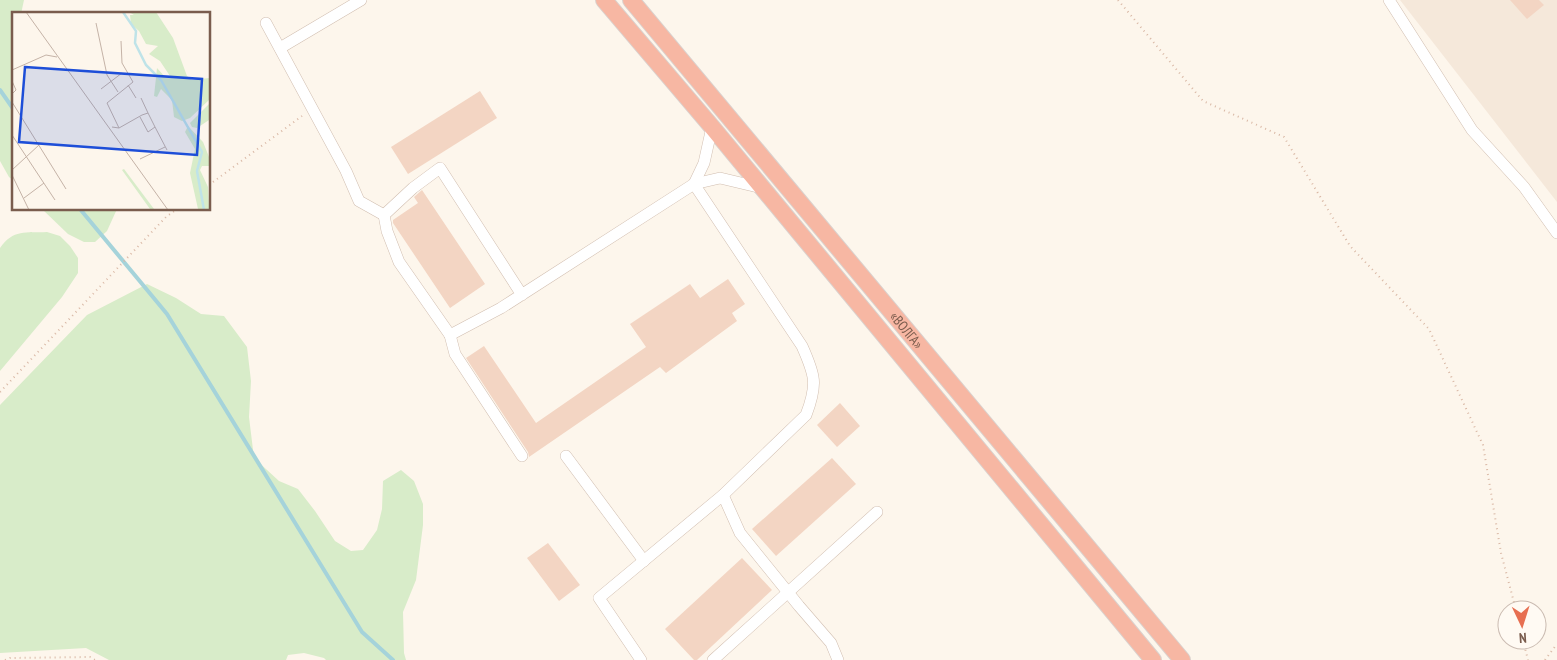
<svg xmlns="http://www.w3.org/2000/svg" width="1557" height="660" viewBox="0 0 1557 660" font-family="'PT Sans Narrow',sans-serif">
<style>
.residential{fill:#f5e8da}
.green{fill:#d8ecc9}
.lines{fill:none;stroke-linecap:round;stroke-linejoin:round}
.stream{stroke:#a5d3da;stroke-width:4}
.building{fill:#f3d5c3}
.minor-casing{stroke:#d1beb0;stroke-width:12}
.highway-casing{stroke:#dad1cd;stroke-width:18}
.path{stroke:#d9b8a5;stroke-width:2;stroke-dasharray:1 4;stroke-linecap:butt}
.minor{stroke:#fff;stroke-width:11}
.highway{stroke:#f7b7a3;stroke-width:16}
.labels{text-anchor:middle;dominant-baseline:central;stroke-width:4;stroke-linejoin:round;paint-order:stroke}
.street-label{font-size:14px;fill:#7a5c4d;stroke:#fffaf3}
.inset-river{fill:none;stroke:#bfe3e8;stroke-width:2.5}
.inset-road{fill:none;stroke:#c5b3a7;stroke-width:1}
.view{fill:#1d4ed8;fill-opacity:0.15;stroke:#1d4ed8;stroke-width:2.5}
.inset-edge{fill:none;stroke:#7a5c4d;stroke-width:2.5}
</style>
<rect width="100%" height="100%" fill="#fdf6ec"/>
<path class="residential" d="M 1400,0 L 1557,0 L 1557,202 Z"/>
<g class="green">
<path d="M 0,0 L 24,0 L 21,14 L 14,14 L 14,181 L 9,177 L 0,161 Z"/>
<path d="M 42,209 L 117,209 L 107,231 L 95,242 L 84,242 L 68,234 Z"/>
<path d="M 47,232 L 60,236 L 70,246 L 78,258 L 78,273 L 62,297 L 0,371 L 0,248 C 13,229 26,233 47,232 Z"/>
<path d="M 147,284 L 176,298 L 201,314 L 224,316 L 247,347 L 251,381 L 249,417 L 254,458 L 279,481 L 298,489 L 315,511 L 335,541 L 351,551 L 363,550 L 377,530 L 382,509 L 383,481 L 401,470 L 414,481 L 423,504 L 423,525 L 416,580 L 403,612 L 404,653 L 406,660 L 326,660 L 324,658 L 304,653 L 288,655 L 286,660 L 109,660 L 86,648 L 0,653 L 0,405 L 87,315 Z"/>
</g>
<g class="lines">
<g class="stream">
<path d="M 0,90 L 14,110"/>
<path d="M 80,209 L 167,314 L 362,632 L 393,660"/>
</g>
</g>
<g class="building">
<path d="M 1510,0 L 1539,0 L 1544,5 L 1527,19 Z"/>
<path d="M 480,91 L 497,118 L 408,174 L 391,147 Z"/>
<path d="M 422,190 L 485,284 L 450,308 L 393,223 L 393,220 L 418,203 L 414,197 Z"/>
<path d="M 728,279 L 745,304 L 732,313 L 737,321 L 666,373 L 660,367 L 529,457 L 528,452 L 466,358 L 484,346 L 536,423 L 646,347 L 630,324 L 690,284 L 700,298 Z"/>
<path d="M 840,403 L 860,426 L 837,447 L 817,425 Z"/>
<path d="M 832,458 L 856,484 L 776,556 L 752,529 Z"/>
<path d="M 548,543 L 580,585 L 559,601 L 527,558 Z"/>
<path d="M 742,558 L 772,590 L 697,660 L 694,660 L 665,629 Z"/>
</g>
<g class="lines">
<g class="minor-casing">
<g id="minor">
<path d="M 1389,0 L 1472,130 L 1524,187 L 1557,233"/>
<path d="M 266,23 L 346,171 L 359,201 L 384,215"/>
<path d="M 280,48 L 361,0"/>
<path d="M 694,184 L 704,163 L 712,127"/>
<path d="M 522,295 L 440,168 L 413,188 L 384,215 L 387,231 L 399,262 L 450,335 L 501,308 L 694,184 L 720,178 L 762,188"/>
<path d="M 450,335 L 455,354 L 522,456"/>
<path d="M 566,456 L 644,561"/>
<path d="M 723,495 L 740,533 L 799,606 L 831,643 L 838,660"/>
<path d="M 641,660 L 599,598 L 723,495 L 806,415 C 818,384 815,375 802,346 L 694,184"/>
<path d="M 713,660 L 877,512"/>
</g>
</g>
<g class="highway-casing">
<g id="highway">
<path d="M 604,0 L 712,127 L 1153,660"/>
<path id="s1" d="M 631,0 L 1182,660"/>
</g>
</g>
<g class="path">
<path d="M 1118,0 L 1203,101 L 1284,137 L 1350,246 L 1429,329 L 1483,445 L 1501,553 L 1516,610"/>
<path d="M 209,185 L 302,116"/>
<path d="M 0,392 L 166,217 L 177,209"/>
<path d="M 1523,640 L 1528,660"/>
<path d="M 5,660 L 10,658 L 90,657 L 95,660"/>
<path d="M 1545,660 L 1557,644"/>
</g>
<use href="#minor" class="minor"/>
<use href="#highway" class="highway"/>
</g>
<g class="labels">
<g class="street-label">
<text stroke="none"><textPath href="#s1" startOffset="430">«ВОЛГА»</textPath></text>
</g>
</g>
<g transform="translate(12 12)">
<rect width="198" height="198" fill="#fdf6ec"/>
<path d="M 117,0 L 144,0 L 161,26 L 175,64 L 180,68 L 197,66 L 197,88 L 178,106 L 170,109 L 162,105 L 160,88 L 149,77 L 145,85 L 142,84 L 145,56 L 153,65 L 158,64 L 148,49 L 137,42 L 146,34 L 134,32 L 127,19 L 119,12 L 118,3 L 122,3 ZM 197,92 L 197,108 L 185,116 L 180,115 L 178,111 ZM 176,114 L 191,130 L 197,145 L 197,154 L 190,154 L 188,158 L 196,175 L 197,197 L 186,197 L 178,161 L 183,137 L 173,120 ZM 112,157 L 142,197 L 138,197 L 110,158 Z" fill="#d8ecc9"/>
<path class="inset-river" d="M 111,0 L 124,19 L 123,31 L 134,53 L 149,68 L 190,140 L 185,159 L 192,198"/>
<path class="inset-road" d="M 14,0 L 156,198M 84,11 L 95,63 L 106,80M 0,58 L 34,43 L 45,45M 0,69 L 4,78 L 0,82M 116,73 L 124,86M 89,77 L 110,61M 129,86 L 136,101M 0,90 L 54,177M 100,115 L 107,116 L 130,103 L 136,101 L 143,115 L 136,120 L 128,105M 143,115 L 155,138M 107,116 L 95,91 L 121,70 L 110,51 L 109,29M 0,123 L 43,188M 128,147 L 153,135M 0,158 L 27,133M 0,163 L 17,198M 12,186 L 32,171"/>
<path class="view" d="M 13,55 L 190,67 L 185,143 L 7,130 Z"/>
<rect width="198" height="198" class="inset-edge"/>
</g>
<g transform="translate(1522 625) rotate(176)"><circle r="24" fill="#fffaf3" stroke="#cabbb1"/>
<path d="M0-4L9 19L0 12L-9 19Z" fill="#e76f51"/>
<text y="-8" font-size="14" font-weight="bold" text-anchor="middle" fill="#7a5c4d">N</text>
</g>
</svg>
